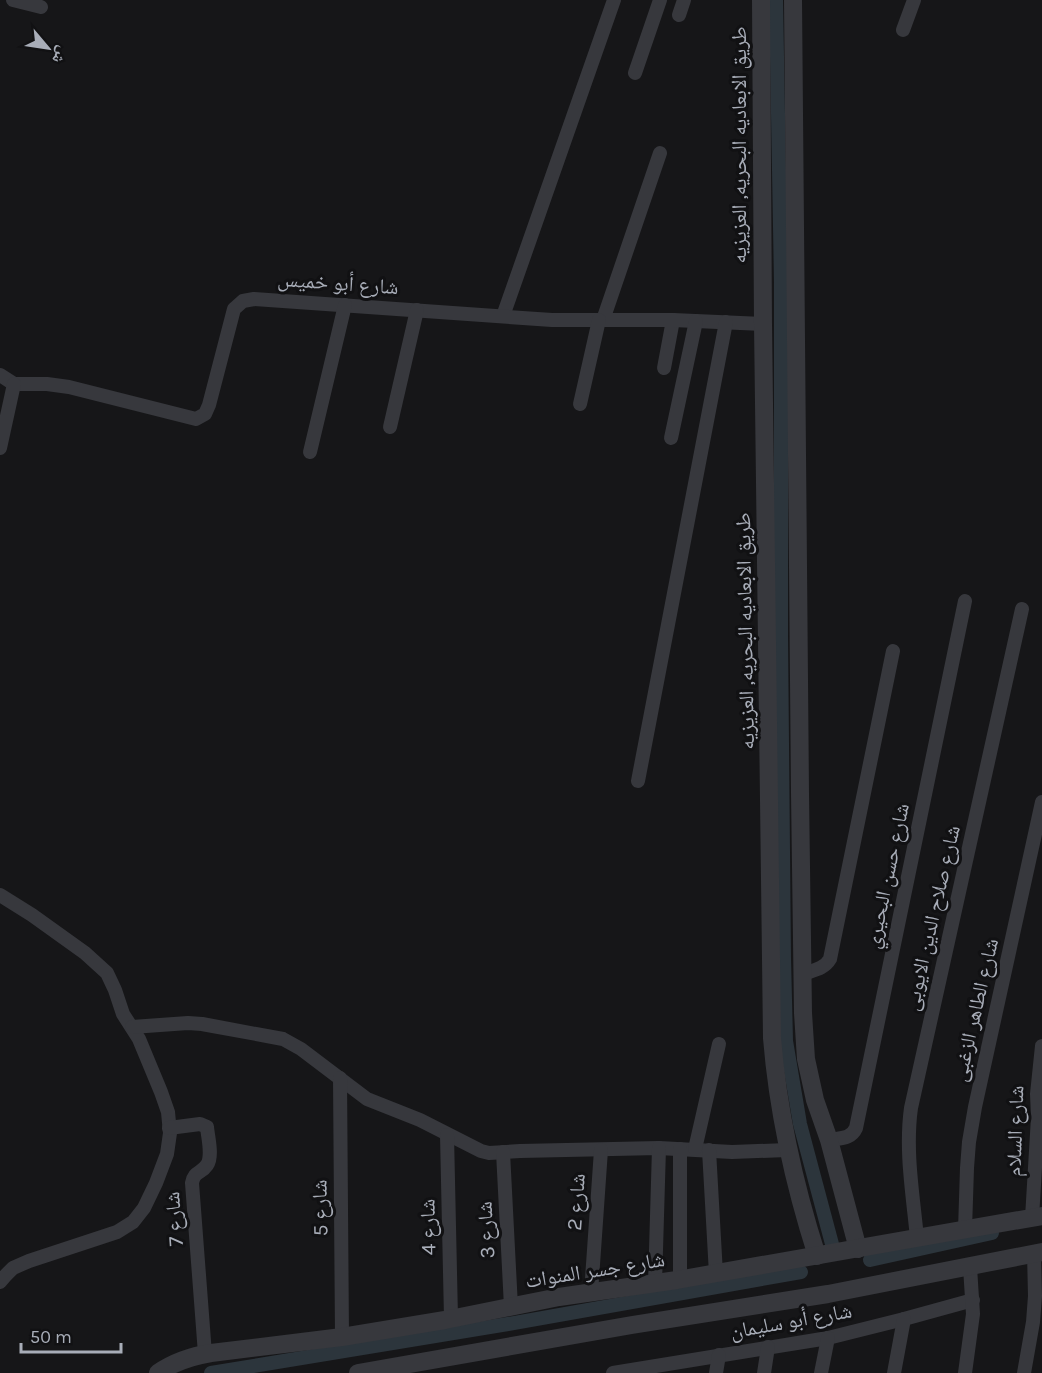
<svg xmlns="http://www.w3.org/2000/svg" width="1042" height="1373" viewBox="0 0 1042 1373" font-family="Karla,'Noto Naskh Arabic',sans-serif">
<style>
.lines{fill:none;stroke-linecap:round;stroke-linejoin:round}
.canal{stroke:#2c353c;stroke-width:14}
.minor{stroke:#37383d;stroke-width:14}
.tertiary{stroke:#37383d;stroke-width:18}
.labels{text-anchor:middle;dominant-baseline:central;stroke-width:6;stroke-linejoin:round;paint-order:stroke}
.street-label{font-size:21px;fill:#a8adb8;stroke:#111113}
</style>
<rect width="100%" height="100%" fill="#161618"/>
<g class="lines">
<g class="canal">
<path d="M 776,0 L 781,283 L 781,635 L 784,958 L 786,1041 L 800,1124 L 832,1244"/>
<path d="M 870,1260 L 992,1233"/>
<path d="M 211,1373 L 508,1324 L 801,1272"/>
</g>
<g class="minor">
<path d="M 13,0 L 41,7"/>
<path d="M 679,15 L 684,0"/>
<path d="M 903,30 L 914,0"/>
<path d="M 635,73 L 660,0"/>
<path d="M 503,316 L 614,0"/>
<path d="M 603,320 L 660,153"/>
<path d="M 664,368 L 673,320"/>
<path d="M 0,375 L 14,384 L 47,384 L 69,387 L 196,419 L 205,414 L 209,405 L 234,309 L 243,301 L 254,299 L 552,320 L 673,320 L 763,324"/>
<path d="M 580,404 L 599,320"/>
<path d="M 390,427 L 417,310"/>
<path d="M 671,438 L 696,321"/>
<path d="M 0,448 L 14,384"/>
<path d="M 310,452 L 345,305"/>
<path d="M 638,781 L 726,322"/>
<path d="M 0,895 L 32,915 L 85,953 L 107,973 L 115,990 L 123,1014 L 139,1039 L 161,1092 L 168,1112 L 170,1133 L 167,1154 L 156,1183 L 144,1208 L 133,1222 L 117,1232 L 29,1261 L 13,1268 L 6,1275 L 0,1282"/>
<path d="M 803,974 C 814,970 824,969 830,959 L 893,651"/>
<path d="M 132,1027 L 188,1023 L 202,1024 L 283,1039 L 301,1049 L 367,1099 L 420,1120 L 481,1151 L 489,1153 L 520,1151 L 659,1148 L 732,1152 L 787,1150"/>
<path d="M 340,1078 L 342,1337"/>
<path d="M 169,1128 L 200,1124 L 207,1127 C 208,1138 213,1156 207,1165 C 201,1174 194,1171 192,1183 L 205,1354"/>
<path d="M 447,1135 L 451,1318"/>
<path d="M 829,1140 C 841,1138 851,1139 856,1128 L 965,601"/>
<path d="M 680,1149 L 680,1280"/>
<path d="M 695,1149 L 719,1044"/>
<path d="M 709,1150 L 716,1274"/>
<path d="M 503,1152 L 511,1307"/>
<path d="M 1032,1218 L 1038,1117 L 1037,1094 L 1042,1046"/>
<path d="M 965,1230 L 967,1168 L 969,1142 L 975,1107 L 1042,802"/>
<path d="M 917,1238 C 913,1195 905,1151 911,1108 L 1022,609"/>
<path d="M 655,1284 L 659,1148"/>
<path d="M 591,1293 L 601,1150"/>
<path d="M 613,1373 L 828,1338 L 904,1319 L 973,1300"/>
<path d="M 716,1373 L 719,1355"/>
<path d="M 764,1373 L 768,1347"/>
<path d="M 821,1373 L 828,1338"/>
<path d="M 894,1373 L 904,1319"/>
<path d="M 965,1373 L 973,1314 L 970,1267"/>
<path d="M 1024,1373 L 1033,1322 L 1035,1296 L 1034,1253"/>
</g>
<g class="tertiary">
<path d="M 761,0 L 763,324 L 772,1038 C 778,1112 794,1184 817,1256"/>
<path d="M 793,0 L 800,793 L 803,1013 L 806,1059 L 815,1100 L 829,1140 L 858,1249"/>
<path d="M 158,1373 C 174,1362 192,1356 211,1353 L 342,1337 L 445,1320 L 559,1297 L 677,1280 L 1042,1216"/>
<path d="M 358,1373 L 632,1325 L 828,1294 L 1042,1252"/>
</g>
</g>
<g class="labels">
<g class="street-label">
<text transform="translate(739 145) rotate(-90)">طريق الابعاديه البحريه, العزيزيه</text>
<text transform="translate(338 283) rotate(4)">شارع أبو خميس</text>
<text transform="translate(745 631) rotate(-91)">طريق الابعاديه البحريه, العزيزيه</text>
<text transform="translate(887 876) rotate(-78)">شارع حسن البحيري</text>
<text transform="translate(932 918) rotate(-77)">شارع صلاح الدين الايوبى</text>
<text transform="translate(975 1010) rotate(-77)">شارع الطاهر الزغبى</text>
<text transform="translate(1015 1131) rotate(-88)">شارع السلام</text>
<text transform="translate(576 1202) rotate(-86)">شارع 2</text>
<text transform="translate(320 1208) rotate(-91)">شارع 5</text>
<text transform="translate(174 1219) rotate(-94)">شارع 7</text>
<text transform="translate(428 1227) rotate(-91)">شارع 4</text>
<text transform="translate(486 1230) rotate(-93)">شارع 3</text>
<text transform="translate(595 1270) rotate(-9)">شارع جسر المنوات</text>
<text transform="translate(791 1321) rotate(-10)">شارع أبو سليمان</text>
</g>
</g>
<g transform="translate(48 48) rotate(119)" stroke="#111113" stroke-width="4.5" paint-order="stroke">
<path d="M0-4.5L10 22L0 15L-10 22Z" fill="#a8adb8"/>
<text y="-9" font-size="16" font-weight="bold" text-anchor="middle" fill="#a8adb8">ش</text>
</g>
<path d="M21 1343v9h100v-9" fill="none" stroke="#a8adb8" stroke-width="3"/>
<text x="30" y="1343" font-size="18" fill="#a8adb8" stroke="#111113" stroke-width="4.5" paint-order="stroke">50 m</text>
</svg>
